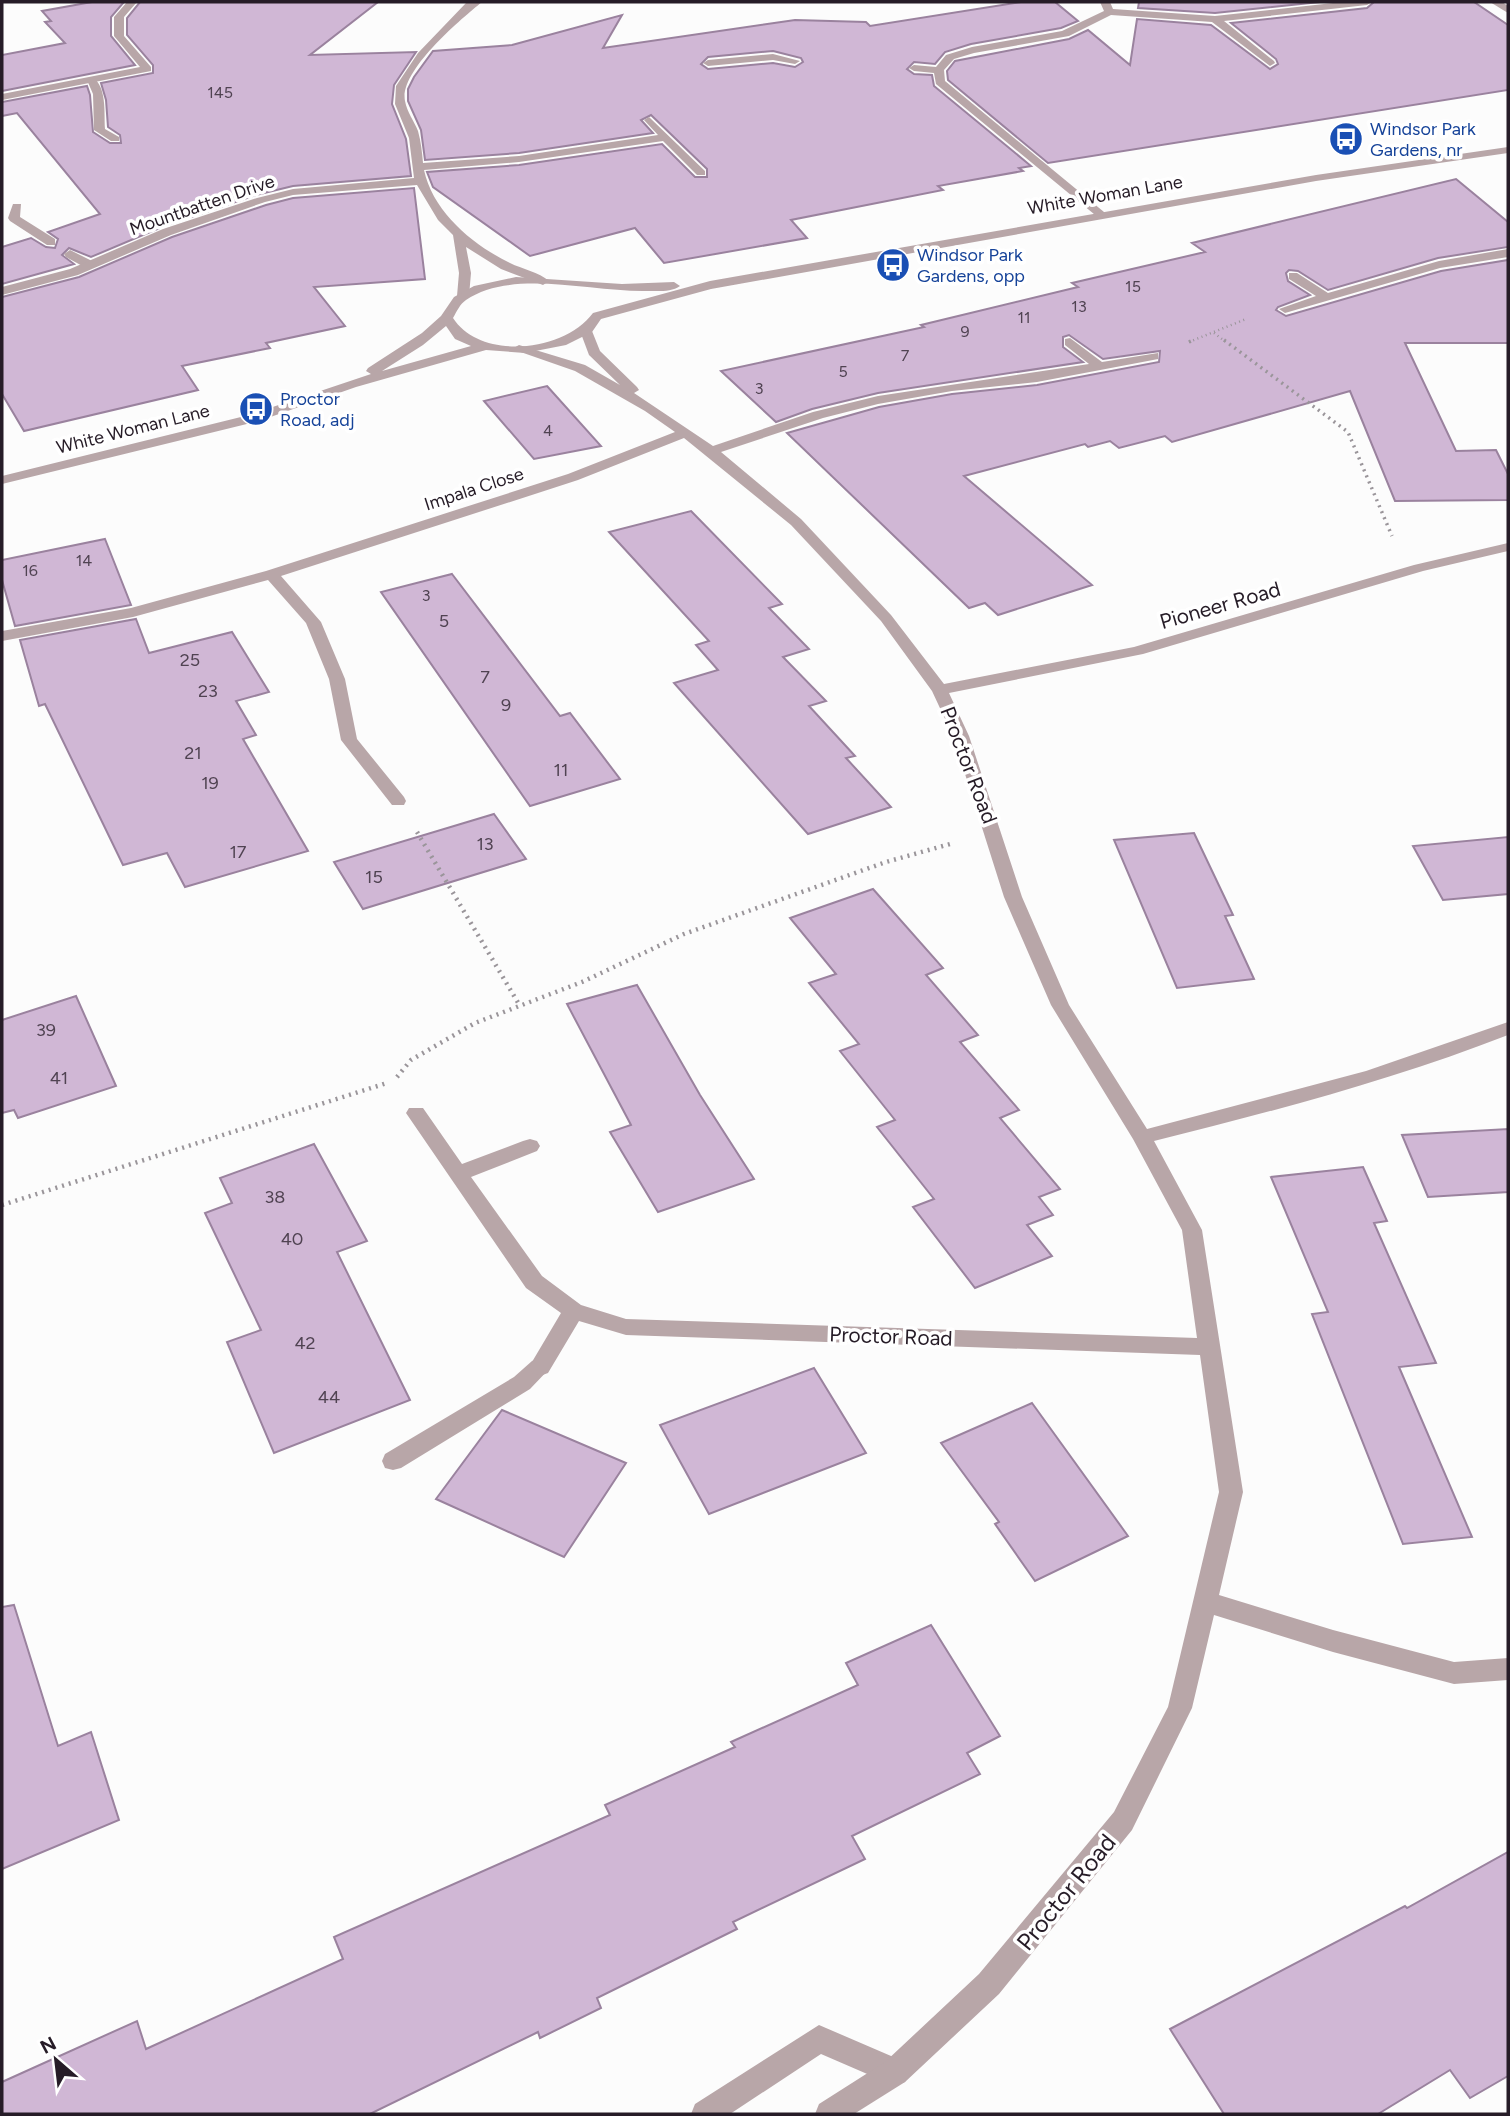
<svg xmlns="http://www.w3.org/2000/svg" width="1510" height="2116" viewBox="0 0 1510 2116" font-family="Figtree,sans-serif">
<style>
.building{fill:#d0b7d5;stroke:#9a829e;stroke-width:2;fill-rule:evenodd}
.lines{fill:none;stroke-linecap:round;stroke-linejoin:round}
.path-far2{stroke:#9a959a;stroke-width:2.5;stroke-dasharray:1 3.5;stroke-linecap:butt}
.path-far1{stroke:#9a959a;stroke-width:3.5;stroke-dasharray:2 4.5;stroke-linecap:butt}
.path{stroke:#9a959a;stroke-width:4.5;stroke-dasharray:2 5;stroke-linecap:butt}
.service{fill:#b8a6a8;fill-rule:evenodd}
.minor{fill:#b8a6a8;fill-rule:evenodd}
.tertiary{fill:#b8a6a8;fill-rule:evenodd}
.labels{text-anchor:middle;dominant-baseline:central;stroke-width:7;stroke-linejoin:round;paint-order:stroke}
.far-number-label{font-size:16px;fill:#504352}
.far-transit-label{font-size:18px;fill:#164399;stroke:#fff;text-anchor:start}
.far-street-label{font-size:18px;fill:#261c27;stroke:#fff}
.number-label{font-size:18px;fill:#504352}
.street-label{font-size:21px;fill:#261c27;stroke:#fff}
.near-street-label{font-size:24px;fill:#261c27;stroke:#fff}
</style>
<rect width="100%" height="100%" fill="#fcfcfc"/>
<g class="building">
<path d="M 92,2 L 124,2 L 111,17 L 111,36 L 135,65 L 2,91 L 2,55 L 65,43 L 45,22 L 51,21 L 42,11 Z"/>
<path d="M 140,2 L 378,2 L 310,55 L 416,52 L 394,85 L 392,104 L 406,139 L 411,176 L 293,186 L 256,195 L 162,227 L 91,257 L 69,248 L 62,255 L 74,264 L 2,284 L 2,247 L 31,238 L 46,247 L 55,248 L 58,239 L 48,232 L 100,214 L 17,113 L 2,116 L 2,102 L 87,86 L 90,95 L 93,132 L 110,143 L 121,143 L 120,135 L 108,127 L 106,100 L 101,83 L 153,73 L 153,65 L 127,35 L 127,18 Z"/>
<path d="M 1021,2 L 1055,2 L 1078,21 L 1061,28 L 971,44 L 945,52 L 935,64 L 914,62 L 907,69 L 914,74 L 932,75 L 934,86 L 1031,166 L 1019,168 L 1023,171 L 938,186 L 943,190 L 791,220 L 807,238 L 664,263 L 635,228 L 530,256 L 433,187 L 427,172 L 519,165 L 662,144 L 695,177 L 707,177 L 707,169 L 651,115 L 641,120 L 653,133 L 519,153 L 425,160 L 421,130 L 408,101 L 408,89 L 414,77 L 433,51 L 512,45 L 622,15 L 603,48 L 795,20 L 866,22 L 870,26 ZM 773,51 L 801,58 L 803,62 L 795,67 L 773,63 L 708,69 L 701,64 L 708,57 Z"/>
<path d="M 1139,2 L 1320,2 L 1215,13 L 1138,8 Z"/>
<path d="M 1374,2 L 1474,2 L 1508,25 L 1508,90 L 1048,163 L 948,80 L 947,71 L 955,61 L 1069,39 L 1088,30 L 1130,65 L 1137,19 L 1211,25 L 1270,69 L 1278,64 L 1276,59 L 1231,23 L 1367,8 Z"/>
<path d="M 1456,179 L 1508,222 L 1508,247 L 1438,258 L 1328,290 L 1298,271 L 1289,270 L 1286,273 L 1288,281 L 1310,295 L 1278,307 L 1276,310 L 1286,316 L 1441,271 L 1508,260 L 1508,343 L 1405,343 L 1456,451 L 1496,450 L 1508,474 L 1508,500 L 1395,501 L 1350,391 L 1172,442 L 1165,436 L 1119,448 L 1110,441 L 1088,447 L 1085,444 L 964,476 L 1092,585 L 998,615 L 985,603 L 969,608 L 787,433 L 879,407 L 952,394 L 1037,385 L 1159,362 L 1160,351 L 1103,359 L 1069,335 L 1063,337 L 1063,347 L 1083,362 L 878,393 L 812,409 L 776,422 L 721,371 L 924,327 L 921,325 L 1078,287 L 1072,283 L 1205,252 L 1192,243 Z"/>
<path d="M 414,188 L 425,279 L 314,287 L 345,326 L 266,343 L 270,348 L 182,366 L 198,390 L 24,431 L 2,394 L 2,297 L 79,277 L 172,237 L 266,205 L 293,198 Z"/>
<path d="M 547,386 L 601,446 L 534,459 L 484,401 Z"/>
<path d="M 691,511 L 782,604 L 769,608 L 809,649 L 783,657 L 826,701 L 809,706 L 855,756 L 846,758 L 891,807 L 808,834 L 674,683 L 718,670 L 696,645 L 709,641 L 609,532 Z"/>
<path d="M 105,539 L 131,605 L 15,626 L 2,580 L 2,560 Z"/>
<path d="M 452,574 L 560,716 L 570,713 L 620,779 L 530,806 L 381,592 Z"/>
<path d="M 136,619 L 149,653 L 232,632 L 269,692 L 236,701 L 256,735 L 243,739 L 308,851 L 185,887 L 167,853 L 123,865 L 45,704 L 39,706 L 20,640 Z"/>
<path d="M 494,814 L 526,859 L 363,909 L 334,862 Z"/>
<path d="M 1194,833 L 1233,915 L 1225,916 L 1254,979 L 1177,988 L 1114,840 Z"/>
<path d="M 1508,837 L 1508,894 L 1443,900 L 1413,846 Z"/>
<path d="M 873,889 L 943,968 L 926,975 L 978,1035 L 960,1042 L 1019,1110 L 1000,1118 L 1060,1189 L 1039,1197 L 1053,1215 L 1027,1225 L 1052,1256 L 975,1288 L 913,1207 L 934,1199 L 877,1127 L 895,1120 L 840,1051 L 859,1044 L 809,983 L 836,974 L 790,918 Z"/>
<path d="M 637,985 L 700,1095 L 754,1179 L 658,1212 L 610,1132 L 631,1125 L 567,1004 Z"/>
<path d="M 76,996 L 116,1086 L 18,1118 L 14,1110 L 2,1113 L 2,1020 Z"/>
<path d="M 1508,1129 L 1508,1192 L 1428,1197 L 1402,1135 Z"/>
<path d="M 314,1144 L 367,1241 L 337,1252 L 410,1400 L 274,1453 L 227,1342 L 261,1330 L 205,1213 L 232,1203 L 220,1178 Z"/>
<path d="M 1363,1167 L 1387,1221 L 1374,1223 L 1436,1363 L 1399,1367 L 1472,1537 L 1403,1544 L 1312,1314 L 1328,1312 L 1271,1177 Z"/>
<path d="M 814,1368 L 866,1453 L 709,1514 L 660,1425 Z"/>
<path d="M 1032,1403 L 1128,1536 L 1035,1581 L 995,1524 L 999,1522 L 941,1443 Z"/>
<path d="M 502,1410 L 626,1463 L 564,1557 L 436,1499 Z"/>
<path d="M 14,1605 L 58,1746 L 91,1732 L 119,1820 L 2,1869 L 2,1607 Z"/>
<path d="M 931,1625 L 1000,1736 L 967,1753 L 980,1774 L 852,1836 L 865,1859 L 733,1922 L 737,1929 L 597,1998 L 601,2008 L 540,2038 L 538,2032 L 370,2114 L 2,2114 L 2,2082 L 137,2021 L 146,2049 L 343,1959 L 334,1937 L 610,1815 L 605,1805 L 735,1747 L 731,1742 L 858,1685 L 846,1663 Z"/>
<path d="M 1508,1852 L 1508,2076 L 1470,2098 L 1450,2070 L 1378,2114 L 1224,2114 L 1170,2029 L 1405,1906 L 1407,1908 Z"/>
</g>
<g class="lines">
<g class="path-far2">
<path d="M 1214,333 L 1226,342"/>
<path d="M 1189,342 L 1246,319"/>
</g>
<g class="path-far1">
<path d="M 1224,340 L 1348,432 L 1392,536"/>
<path d="M 1189,342 L 1193,340"/>
</g>
<g class="path">
<path d="M 417,832 L 520,1006"/>
<path d="M 397,1077 L 411,1060 L 475,1023 L 582,982 L 684,934 L 886,862 L 950,844"/>
<path d="M 2,1205 L 387,1083"/>
</g>
<g class="service">
<path d="M 773,54 L 800,61 L 795,64 L 773,60 L 708,66 L 703,63 L 708,60 Z"/>
<path d="M 92,77 C 107,86 104,112 105,129 L 119,137 L 119,141 L 111,141 L 94,130 L 93,94 L 87,80 Z"/>
<path d="M 13,204 L 21,204 L 20,217 L 55,239 L 55,245 L 47,245 L 10,221 L 8,218 Z"/>
<path d="M 70,250 L 94,262 L 96,265 L 86,268 L 66,257 L 64,254 Z"/>
<path d="M 540,1358 L 548,1361 L 551,1367 L 530,1389 L 401,1468 L 393,1470 L 385,1468 L 382,1461 L 385,1454 L 514,1377 L 532,1361 Z"/>
<path d="M 819,2025 L 905,2062 L 909,2072 L 905,2082 L 895,2086 L 821,2054 L 730,2114 L 691,2114 L 695,2104 Z"/>
</g>
<g class="minor">
<path d="M 127,2 L 137,2 L 124,17 L 124,36 L 151,67 L 151,71 L 2,100 L 2,94 L 140,67 L 114,36 L 114,17 Z"/>
<path d="M 482,2 C 461,19 399,71 405,101 C 407,112 414,121 418,131 C 421,142 422,152 423,163 L 519,156 L 658,135 L 644,120 L 649,117 L 705,171 L 705,175 L 697,175 L 663,141 L 519,162 L 424,170 C 433,212 473,245 510,263 C 522,269 539,272 549,281 L 543,285 L 501,269 L 466,247 L 471,273 L 469,296 L 463,300 L 457,296 L 459,273 L 453,235 L 438,220 L 417,185 L 293,195 L 265,202 L 171,235 L 78,275 L 2,295 L 2,287 L 70,269 L 163,229 L 257,198 L 293,189 L 414,178 L 409,138 L 395,104 L 396,86 L 418,53 L 466,3 Z"/>
<path d="M 1100,2 L 1110,2 L 1113,9 L 1215,16 L 1342,2 L 1372,2 L 1367,5 L 1224,21 L 1274,61 L 1275,63 L 1270,66 L 1212,22 L 1111,15 L 1069,36 L 974,53 L 954,59 L 944,70 L 945,81 L 1104,212 L 1106,215 L 1100,219 L 936,84 L 934,73 L 914,71 L 909,68 L 914,65 L 936,67 L 946,55 L 972,47 L 1062,31 L 1104,11 Z"/>
<path d="M 1490,2 L 1502,2 L 1508,6 L 1508,13 Z"/>
<path d="M 1508,249 L 1508,257 L 1440,268 L 1285,313 L 1279,309 L 1316,296 L 1289,279 L 1289,273 L 1297,273 L 1328,293 L 1439,261 Z"/>
<path d="M 586,327 L 592,331 L 600,351 L 637,387 L 639,390 L 634,393 L 713,446 L 813,412 L 878,396 L 1089,364 L 1065,345 L 1065,339 L 1070,338 L 1102,362 L 1158,353 L 1158,359 L 1153,360 L 1037,382 L 952,391 L 878,404 L 823,418 L 721,452 L 801,519 L 891,615 L 944,684 L 1134,647 L 1414,565 L 1508,543 L 1508,551 L 1423,571 L 1143,654 L 949,693 L 969,736 L 1022,897 L 1069,1005 L 1147,1129 L 1366,1071 L 1508,1022 L 1508,1035 C 1393,1080 1274,1111 1154,1141 L 1202,1230 L 1243,1492 L 1219,1595 L 1333,1630 L 1454,1662 L 1508,1658 L 1508,1680 L 1454,1684 L 1333,1652 L 1214,1615 L 1192,1708 L 1132,1830 L 999,1994 L 905,2082 L 854,2114 L 815,2114 L 819,2104 L 885,2062 L 979,1974 L 1114,1812 L 1168,1707 L 1219,1492 L 1200,1355 L 626,1335 L 579,1321 L 548,1373 L 540,1376 L 532,1373 L 529,1367 L 561,1313 L 526,1288 L 406,1113 L 409,1108 L 423,1108 L 462,1164 L 523,1141 L 530,1139 L 537,1141 L 540,1146 L 537,1151 L 471,1177 L 542,1276 L 581,1305 L 626,1319 L 1197,1338 L 1182,1230 L 1133,1139 L 1051,1005 L 1004,897 L 953,736 L 932,691 L 881,621 L 791,525 L 684,438 L 578,480 L 281,576 L 321,622 L 345,679 L 357,739 L 404,797 L 406,801 L 404,805 L 392,805 L 341,740 L 329,679 L 306,623 L 268,580 L 133,617 L 2,641 L 2,631 L 131,608 L 266,571 L 568,474 L 675,432 L 645,411 L 575,371 L 512,349 L 519,345 L 585,365 L 620,385 L 589,355 L 580,331 Z"/>
</g>
<path class="tertiary" d="M 1508,147 L 1508,153 L 1316,181 L 711,289 L 601,319 L 592,332 L 566,345 L 525,353 L 486,350 L 356,387 L 259,421 L 2,484 L 2,476 L 249,415 L 371,374 L 366,371 L 368,368 L 422,333 L 441,316 L 454,297 L 474,286 L 516,277 L 622,284 L 674,282 L 680,286 C 672,292 659,291 649,291 C 595,293 512,268 466,300 C 460,304 457,311 453,318 C 481,361 564,352 593,313 L 710,281 L 1316,175 ZM 446,326 L 455,339 L 471,346 L 382,371 L 423,345 Z"/>
</g>
<defs>
<g id="bus-disc" transform="scale(1.75)"><circle r="9.5" fill="#1a4fb4" stroke="#fff"/><path d="M-5-6H5V4H4V6H2V4H-2V6H-4V4H-5ZM-3.5-4V0h7V-4ZM-3.5 1.2v1.5H-2V1.2ZM2 1.2v1.5H3.5V1.2Z" fill="#fff"/></g>
</defs>
<g fill-rule="evenodd">
<use href="#bus-disc" x="1346" y="139"/>
<use href="#bus-disc" x="893" y="265"/>
<use href="#bus-disc" x="256" y="409"/>
</g>
<g class="labels">
<g class="far-number-label">
<text x="220" y="92">145</text>
<text x="1133" y="286">15</text>
<text x="1079" y="306">13</text>
<text x="1024" y="317">11</text>
<text x="965" y="331">9</text>
<text x="905" y="355">7</text>
<text x="843" y="371">5</text>
<text x="759" y="388">3</text>
<text x="548" y="430">4</text>
<text x="84" y="560">14</text>
<text x="30" y="570">16</text>
<text x="426" y="595">3</text>
</g>
<g class="far-transit-label">
<text x="1370" y="129">Windsor Park<tspan x="1370" dy="21">Gardens, nr</tspan></text>
<text x="917" y="255">Windsor Park<tspan x="917" dy="21">Gardens, opp</tspan></text>
<text x="280" y="399">Proctor<tspan x="280" dy="21">Road, adj</tspan></text>
</g>
<g class="far-street-label">
<text transform="translate(1105 195) rotate(-10)">White Woman Lane</text>
<text transform="translate(202 205) rotate(-19)">Mountbatten Drive</text>
<text transform="translate(133 429) rotate(-14)">White Woman Lane</text>
<text transform="translate(474 489) rotate(-18)">Impala Close</text>
</g>
<g class="number-label">
<text x="444" y="621">5</text>
<text x="190" y="660">25</text>
<text x="485" y="677">7</text>
<text x="208" y="691">23</text>
<text x="506" y="705">9</text>
<text x="193" y="753">21</text>
<text x="561" y="770">11</text>
<text x="210" y="783">19</text>
<text x="485" y="844">13</text>
<text x="238" y="852">17</text>
<text x="374" y="877">15</text>
<text x="46" y="1030">39</text>
<text x="59" y="1078">41</text>
<text x="275" y="1197">38</text>
<text x="292" y="1239">40</text>
<text x="305" y="1343">42</text>
<text x="329" y="1397">44</text>
</g>
<g class="street-label">
<text transform="translate(1220 605) rotate(-16)">Pioneer Road</text>
<text transform="translate(969 765) rotate(69)">Proctor Road</text>
<text transform="translate(891 1336) rotate(2)">Proctor Road</text>
</g>
<g class="near-street-label">
<text transform="translate(1066 1892) rotate(-51)">Proctor Road</text>
</g>
</g>
<rect width="1510" height="2116" fill="none" stroke="#261c27" stroke-width="7"/>
<g transform="translate(56 2060) rotate(332)" stroke="#ffffff" stroke-width="5" paint-order="stroke">
<path d="M0-5L12 26L0 18L-12 26Z" fill="#261c27"/>
<text y="-10" font-size="19" font-weight="bold" text-anchor="middle" fill="#261c27">N</text>
</g>
</svg>
